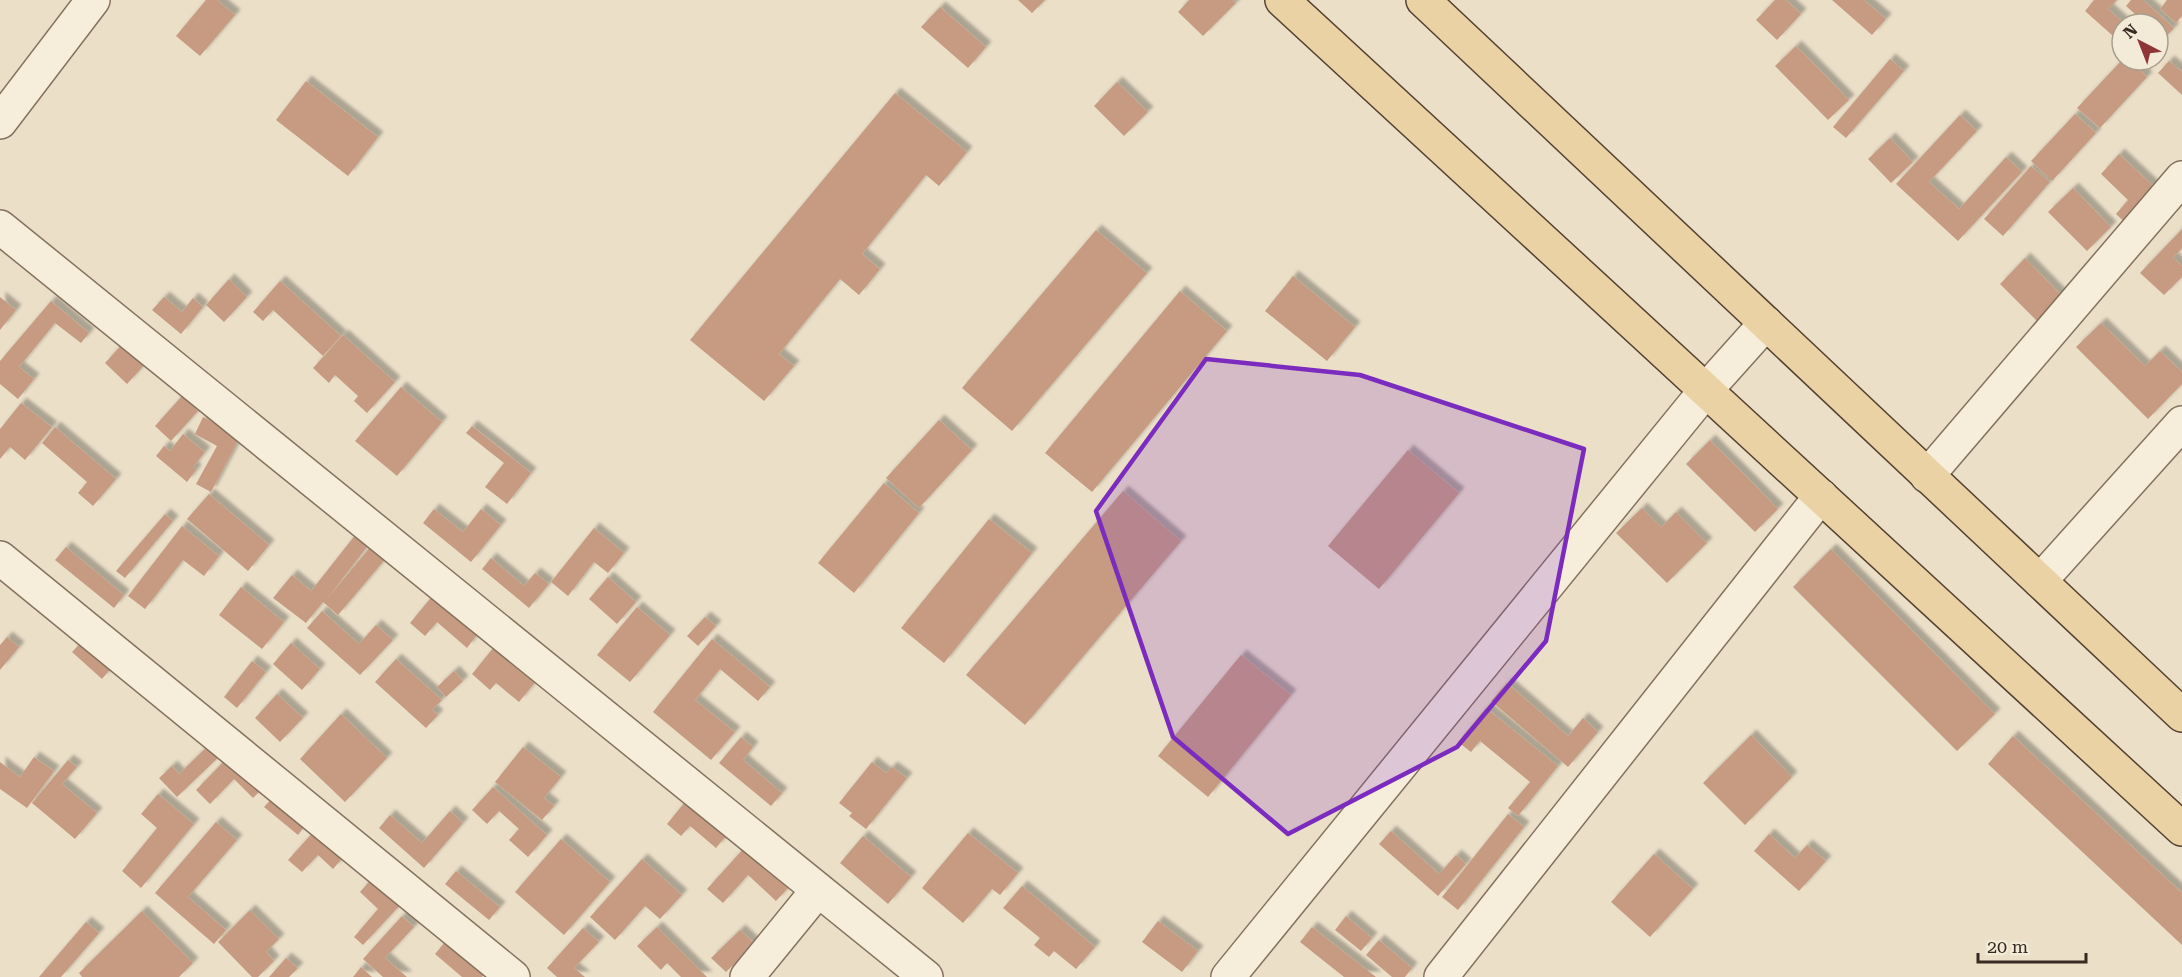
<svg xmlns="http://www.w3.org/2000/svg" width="2182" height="977" viewBox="0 0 2182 977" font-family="'Roboto Serif',serif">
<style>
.building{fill:#c69b81;filter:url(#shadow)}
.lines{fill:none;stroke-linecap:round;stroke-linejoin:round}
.minor-casing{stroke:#85725e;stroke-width:36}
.major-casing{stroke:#544132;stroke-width:36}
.minor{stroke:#f6eddb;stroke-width:33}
.major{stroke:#ead2a4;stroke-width:33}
.marked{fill:#7b2cbf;fill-opacity:0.2;stroke:#7b2cbf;stroke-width:4.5;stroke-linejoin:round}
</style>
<defs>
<filter id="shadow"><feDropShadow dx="5.5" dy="-5.5" stdDeviation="1.5" flood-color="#0004"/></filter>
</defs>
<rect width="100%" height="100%" fill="#ebdfc8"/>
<g class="building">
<path d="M 206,0 L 217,0 L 235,15 L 200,56 L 176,36 Z"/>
<path d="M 1018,0 L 1045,0 L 1032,13 Z"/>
<path d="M 1189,0 L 1232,0 L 1236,3 L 1203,36 L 1178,12 Z"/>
<path d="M 1775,0 L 1786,0 L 1801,14 L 1777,40 L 1756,20 Z"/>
<path d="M 1832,0 L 1864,0 L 1886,19 L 1872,35 Z"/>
<path d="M 2094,0 L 2117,0 L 2108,9 L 2125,24 L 2122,24 L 2113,36 L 2085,11 Z"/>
<path d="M 2131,0 L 2143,0 L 2174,28 L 2158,45 L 2158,24 L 2146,24 L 2126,6 Z"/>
<path d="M 2167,0 L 2182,0 L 2182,16 L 2176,23 L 2160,9 Z"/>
<path d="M 940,7 L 986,47 L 968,68 L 921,27 Z"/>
<path d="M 1796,46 L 1849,100 L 1828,120 L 1775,66 Z"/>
<path d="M 1890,59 L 1904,71 L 1846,138 L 1833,127 Z"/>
<path d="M 2122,60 L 2129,60 L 2147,77 L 2100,128 L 2077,108 Z"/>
<path d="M 2169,61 L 2182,72 L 2182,95 L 2158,73 Z"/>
<path d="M 306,81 L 378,137 L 348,176 L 276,120 Z"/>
<path d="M 1117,82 L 1148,112 L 1124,136 L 1094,106 Z"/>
<path d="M 895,93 L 967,152 L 939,186 L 926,175 L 862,254 L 880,269 L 859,295 L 840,279 L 779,354 L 794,366 L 764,401 L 690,340 Z"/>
<path d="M 2075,114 L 2096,133 L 2052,181 L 2031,161 Z"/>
<path d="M 1960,115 L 1977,131 L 1929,182 L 1959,209 L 2006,157 L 2022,172 L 1958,241 L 1896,184 Z"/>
<path d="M 1890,138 L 1913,162 L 1891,183 L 1868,159 Z"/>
<path d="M 2119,154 L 2164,196 L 2133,230 L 2116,214 L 2128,200 L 2101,174 Z"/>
<path d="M 2031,166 L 2050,182 L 2003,236 L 1984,219 Z"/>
<path d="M 2073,188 L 2111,227 L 2087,251 L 2048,212 Z"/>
<path d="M 2182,229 L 2182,248 L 2173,258 L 2182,266 L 2182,277 L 2164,295 L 2140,273 Z"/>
<path d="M 1096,230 L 1147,273 L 1012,431 L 962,388 Z"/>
<path d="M 2025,258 L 2066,300 L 2041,325 L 2000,284 Z"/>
<path d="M 1293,276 L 1355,327 L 1327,361 L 1265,311 Z"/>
<path d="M 229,279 L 247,297 L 224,322 L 206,305 Z"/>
<path d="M 280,281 L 341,336 L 323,356 L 273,310 L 263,321 L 253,312 Z"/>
<path d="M 1180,291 L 1227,331 L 1092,492 L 1045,453 Z"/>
<path d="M 0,297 L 16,310 L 0,330 Z"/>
<path d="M 164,297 L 182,312 L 193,298 L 203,307 L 181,334 L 152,310 Z"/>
<path d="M 51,301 L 89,333 L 81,343 L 55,323 L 19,367 L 34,379 L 18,399 L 0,384 L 0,361 Z"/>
<path d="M 2101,323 L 2145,366 L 2160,351 L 2182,372 L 2182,384 L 2148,419 L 2076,347 Z"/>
<path d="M 343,335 L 395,382 L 367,413 L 354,401 L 358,396 L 335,375 L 329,383 L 313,368 Z"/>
<path d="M 125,341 L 148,361 L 127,384 L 105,363 Z"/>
<path d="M 401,387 L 442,422 L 397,476 L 355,441 Z"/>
<path d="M 182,396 L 198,411 L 171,441 L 155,426 Z"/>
<path d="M 21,403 L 52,427 L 25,460 L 10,447 L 0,459 L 0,429 Z"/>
<path d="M 203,417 L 240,437 L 211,492 L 196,484 L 217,446 L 195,434 Z"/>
<path d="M 939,420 L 972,450 L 919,508 L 886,478 Z"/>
<path d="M 472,426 L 531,473 L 507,504 L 485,487 L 504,463 L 466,433 Z"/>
<path d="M 55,427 L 116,479 L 93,506 L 78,493 L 87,482 L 42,443 Z"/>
<path d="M 183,434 L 205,452 L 193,467 L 196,470 L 187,482 L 156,456 L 164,446 L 170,451 Z"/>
<path d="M 1710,440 L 1778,509 L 1755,532 L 1686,464 Z"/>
<path d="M 1408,450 L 1459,493 L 1379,589 L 1328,546 Z"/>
<path d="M 884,483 L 919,513 L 854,593 L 818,563 Z"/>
<path d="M 1123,491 L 1181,541 L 1025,725 L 966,675 Z"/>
<path d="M 209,494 L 269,545 L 248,571 L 187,519 Z"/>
<path d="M 1642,508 L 1661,527 L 1676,512 L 1707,543 L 1667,583 L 1616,533 Z"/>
<path d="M 434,509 L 463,532 L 481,509 L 501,525 L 471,562 L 423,523 Z"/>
<path d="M 165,514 L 173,521 L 125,578 L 116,571 Z"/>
<path d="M 989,519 L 1032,553 L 944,663 L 901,628 Z"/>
<path d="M 182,526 L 219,556 L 204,576 L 183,560 L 145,609 L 128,596 Z"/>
<path d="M 594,528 L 624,553 L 608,573 L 594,562 L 568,596 L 551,582 Z"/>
<path d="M 356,534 L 369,544 L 326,600 L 372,545 L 387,557 L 338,615 L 323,602 L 306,623 L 273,598 L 292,575 L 311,591 Z"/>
<path d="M 66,547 L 124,595 L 114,608 L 55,560 Z"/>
<path d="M 1831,549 L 1995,714 L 1957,751 L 1793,587 Z"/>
<path d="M 491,558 L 524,586 L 535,573 L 549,584 L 529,608 L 482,569 Z"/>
<path d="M 608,577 L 636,602 L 617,624 L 589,599 Z"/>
<path d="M 241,587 L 284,622 L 262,649 L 219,615 Z"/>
<path d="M 434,594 L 479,632 L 467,648 L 437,622 L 425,636 L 410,623 Z"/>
<path d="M 637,607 L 670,635 L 630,682 L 597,655 Z"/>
<path d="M 322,611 L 359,644 L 376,625 L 393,640 L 360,675 L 307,628 Z"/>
<path d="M 705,617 L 716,626 L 698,646 L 687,636 Z"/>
<path d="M 7,637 L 19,647 L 0,670 L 0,645 Z"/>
<path d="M 85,638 L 114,665 L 102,679 L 72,652 Z"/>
<path d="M 712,639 L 770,687 L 758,701 L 720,669 L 695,700 L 735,732 L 711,760 L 653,712 Z"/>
<path d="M 291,643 L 320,669 L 302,690 L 273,664 Z"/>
<path d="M 494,647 L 536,681 L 519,702 L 496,683 L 490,690 L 472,674 Z"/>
<path d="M 1241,655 L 1291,695 L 1208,797 L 1158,756 Z"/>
<path d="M 396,659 L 442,700 L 432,710 L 438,715 L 426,728 L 375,682 Z"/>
<path d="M 252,661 L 266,672 L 237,708 L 224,697 Z"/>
<path d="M 454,671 L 463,681 L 446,697 L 437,687 Z"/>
<path d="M 1507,683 L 1568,736 L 1583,718 L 1598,732 L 1568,767 L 1491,701 Z"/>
<path d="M 277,694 L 303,718 L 280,742 L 255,718 Z"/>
<path d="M 1486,708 L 1558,766 L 1518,816 L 1508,808 L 1530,782 L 1480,741 L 1471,752 L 1458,742 Z"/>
<path d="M 341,714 L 387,758 L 345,802 L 300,759 Z"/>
<path d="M 1751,735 L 1792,777 L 1745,825 L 1703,783 Z"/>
<path d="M 2013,736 L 2182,893 L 2182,945 L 1988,764 Z"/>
<path d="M 741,737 L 753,747 L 743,760 L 782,793 L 771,806 L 719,763 Z"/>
<path d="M 213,741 L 224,752 L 177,797 L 159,778 L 172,766 L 179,774 Z"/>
<path d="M 523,747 L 561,777 L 544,798 L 554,806 L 542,820 L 495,782 Z"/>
<path d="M 232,753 L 265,786 L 253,798 L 234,779 L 210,804 L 196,790 Z"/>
<path d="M 34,757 L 54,771 L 27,808 L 0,789 L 0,762 L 20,777 Z"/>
<path d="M 68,760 L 77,767 L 62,784 L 97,813 L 75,839 L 32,803 Z"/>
<path d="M 872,762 L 886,773 L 892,767 L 907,778 L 866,829 L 849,816 L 852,813 L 839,803 Z"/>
<path d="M 493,787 L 547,835 L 528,857 L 509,840 L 519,829 L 499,811 L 487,824 L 472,810 Z"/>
<path d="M 158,794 L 194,824 L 141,888 L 122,871 L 157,828 L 141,814 Z"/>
<path d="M 275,795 L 308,822 L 298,835 L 264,807 Z"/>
<path d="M 685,802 L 726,836 L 716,848 L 690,826 L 681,836 L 667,824 Z"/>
<path d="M 450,811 L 463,823 L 424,868 L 379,828 L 390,815 L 422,843 Z"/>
<path d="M 1508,814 L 1524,827 L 1458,910 L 1442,897 Z"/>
<path d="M 216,822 L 237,840 L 188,897 L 226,930 L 214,944 L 155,893 Z"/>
<path d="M 317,828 L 346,854 L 333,869 L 318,855 L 302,872 L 288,860 Z"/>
<path d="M 1391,831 L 1439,874 L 1456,855 L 1466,864 L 1438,896 L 1379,844 Z"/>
<path d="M 968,833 L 1018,873 L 1000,895 L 992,889 L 963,923 L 922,888 Z"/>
<path d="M 1769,834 L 1795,858 L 1807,845 L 1826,861 L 1799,891 L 1754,851 Z"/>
<path d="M 863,836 L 911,877 L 888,904 L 840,863 Z"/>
<path d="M 561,839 L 610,882 L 564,935 L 515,892 Z"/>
<path d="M 745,847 L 789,887 L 776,901 L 748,875 L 723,903 L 707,889 Z"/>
<path d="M 1654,854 L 1693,889 L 1650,937 L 1611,902 Z"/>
<path d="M 642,859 L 682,895 L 660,919 L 645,906 L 615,940 L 590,917 Z"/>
<path d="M 456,871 L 500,907 L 489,920 L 445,884 Z"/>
<path d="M 373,877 L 402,903 L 363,945 L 354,937 L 378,909 L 360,892 Z"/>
<path d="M 1022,886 L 1095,947 L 1076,969 L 1054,951 L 1049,957 L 1034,945 L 1040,938 L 1003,908 Z"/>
<path d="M 250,910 L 279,939 L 266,952 L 274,961 L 258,977 L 252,977 L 218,942 Z"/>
<path d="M 142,911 L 193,963 L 179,977 L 82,977 L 79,973 Z"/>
<path d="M 402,916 L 414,927 L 385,958 L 407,977 L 383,977 L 363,959 Z"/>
<path d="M 1346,916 L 1372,938 L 1361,951 L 1335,930 Z"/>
<path d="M 1158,921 L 1198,951 L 1182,972 L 1142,942 Z"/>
<path d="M 86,922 L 99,933 L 61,977 L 39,977 Z"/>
<path d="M 657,927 L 707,977 L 681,977 L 667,963 L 661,970 L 637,946 Z"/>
<path d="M 1312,927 L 1376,977 L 1344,977 L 1300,942 Z"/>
<path d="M 583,928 L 599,942 L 574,968 L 585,977 L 557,977 L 547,968 Z"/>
<path d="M 740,930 L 755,944 L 726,972 L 711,958 Z"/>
<path d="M 1379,940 L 1412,968 L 1405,977 L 1392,977 L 1366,955 Z"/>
<path d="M 446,941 L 484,974 L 482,977 L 462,977 L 435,954 Z"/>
<path d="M 286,958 L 298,968 L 289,977 L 269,977 Z"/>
<path d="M 361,967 L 372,977 L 353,977 Z"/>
</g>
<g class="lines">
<g class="minor-casing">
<g id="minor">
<path d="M 0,122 L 93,0"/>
<path d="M 0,227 L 926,977"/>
<path d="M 1927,476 L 2182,178"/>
<path d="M 0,558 L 513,977"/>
<path d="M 2040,581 L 2182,423"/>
<path d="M 747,977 L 818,890"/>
<path d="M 1228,977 L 1706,390 L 1766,323"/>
<path d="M 1441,977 L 1821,496"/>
</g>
</g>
<g class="major-casing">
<g id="major">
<path d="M 1282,0 L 2182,829"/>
<path d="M 1423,0 L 2182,715"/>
</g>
</g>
<use href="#minor" class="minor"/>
<use href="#major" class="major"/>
</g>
<path class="marked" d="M 1206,359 L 1360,375 L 1584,449 L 1546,641 L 1457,747 L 1288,834 L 1173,737 L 1096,511 Z"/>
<g transform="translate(2140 42) rotate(318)"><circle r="28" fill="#f3ead7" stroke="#a89e8e" stroke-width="1.5"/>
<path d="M0-4.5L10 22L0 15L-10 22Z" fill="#8f3437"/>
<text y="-9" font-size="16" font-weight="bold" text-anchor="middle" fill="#372b21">N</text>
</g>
<path d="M1978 953v9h108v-9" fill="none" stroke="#372b21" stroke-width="3"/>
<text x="1987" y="953" font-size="18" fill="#372b21" stroke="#f3ead7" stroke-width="4.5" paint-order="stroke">20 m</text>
</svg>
